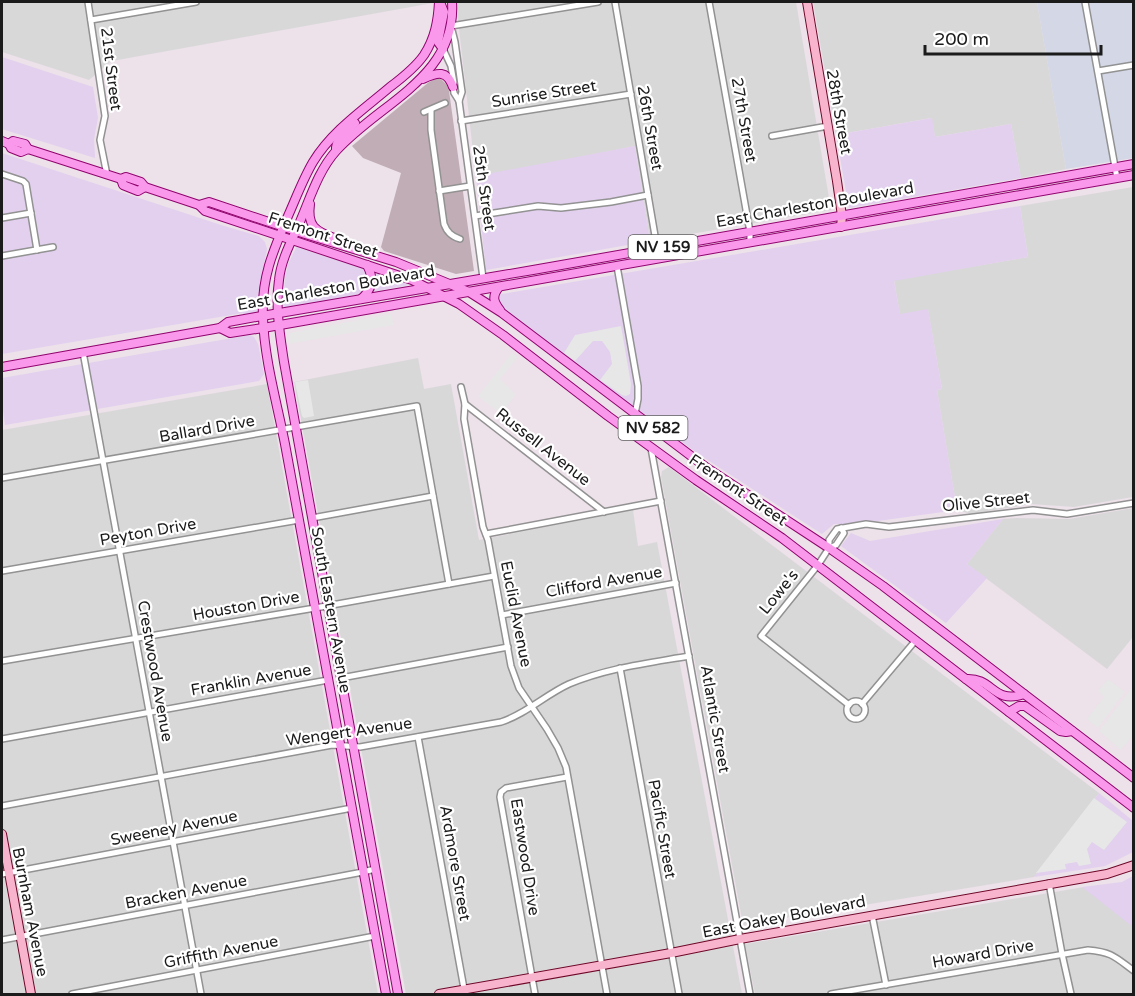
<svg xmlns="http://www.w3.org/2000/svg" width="1135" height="996" viewBox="0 0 1135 996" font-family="'Varela Round',sans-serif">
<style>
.residential{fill:#d9d8d9}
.commercial{fill:#e2d0ee}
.industrial{fill:#d3d7e6}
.construction{fill:#c1adb5}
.parking{fill:#e7e7e7}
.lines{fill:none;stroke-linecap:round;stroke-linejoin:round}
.street-casing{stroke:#929292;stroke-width:8}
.secondary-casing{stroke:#6e0727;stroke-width:10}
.primary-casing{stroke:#90036d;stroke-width:10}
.street{stroke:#fff;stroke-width:5}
.secondary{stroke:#f8b4cd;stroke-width:8}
.primary{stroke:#fa99eb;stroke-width:8}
.labels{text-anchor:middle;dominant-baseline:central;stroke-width:4.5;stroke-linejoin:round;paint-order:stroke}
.shield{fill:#fff;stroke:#5f5f5f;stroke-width:1.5}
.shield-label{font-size:15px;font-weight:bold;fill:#1b1b1b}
.street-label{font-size:16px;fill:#1b1b1b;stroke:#fff}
</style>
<rect width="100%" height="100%" fill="#ede1ea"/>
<g class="residential">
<path d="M 2,2 L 433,2 L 433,3 L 112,61 L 89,80 L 2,52 Z"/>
<path d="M 456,2 L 796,2 L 831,210 L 650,241 L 635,146 L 476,178 Z"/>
<path d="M 813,2 L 1037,2 L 1066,169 L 1021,178 L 1011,124 L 935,137 L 931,118 L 836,135 Z"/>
<path d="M 1133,187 L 1133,497 L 1074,507 L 1031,504 L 971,514 L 957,510 L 937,390 L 942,389 L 928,310 L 900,315 L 894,280 L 1028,257 L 1020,206 Z"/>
<path d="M 418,358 L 424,389 L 451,384 L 479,540 L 633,510 L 638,546 L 657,542 L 742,994 L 406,994 L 294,382 Z"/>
<path d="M 267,384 L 378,994 L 2,994 L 2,430 Z"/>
<path d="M 669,467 L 1099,793 L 1034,877 L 743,925 L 661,477 L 662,471 Z"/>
<path d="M 1133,508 L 1133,637 L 1107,669 L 967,564 L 1003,519 L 1016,518 L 1069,519 Z"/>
<path d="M 1084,887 L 1133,926 L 1133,994 L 755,994 L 745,944 Z"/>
</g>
<g class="commercial">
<path d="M 2,57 L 93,87 L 98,118 L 94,139 L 95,158 L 2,129 Z"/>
<path d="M 932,118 L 935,137 L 1011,124 L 1021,178 L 849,208 L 836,135 Z"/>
<path d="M 635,146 L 650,241 L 486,270 L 476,176 Z"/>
<path d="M 2,153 L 224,226 L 259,236 L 265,242 L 267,249 L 262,276 L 261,312 L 243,316 L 243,313 L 2,354 Z"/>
<path d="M 1020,206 L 1028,257 L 894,281 L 900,314 L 928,309 L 942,389 L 937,390 L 957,510 L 856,524 L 834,524 L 822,534 L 697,453 L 485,297 Z"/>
<path d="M 297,246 L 299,248 L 402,281 L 409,285 L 285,308 L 283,306 L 283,300 L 285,278 L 288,264 Z"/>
<path d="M 250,335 L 254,337 L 258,344 L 264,374 L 259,381 L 5,425 L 2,403 L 2,378 Z"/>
<path d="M 1003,519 L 967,564 L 987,578 L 946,623 L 841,546 L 851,533 L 870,541 Z"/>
<path d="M 1099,793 L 1133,821 L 1133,852 L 1105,866 L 1034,877 Z"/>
<path d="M 1133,876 L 1133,927 L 1082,887 L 1122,882 Z"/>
</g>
<path class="industrial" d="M 1037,2 L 1133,2 L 1133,158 L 1066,169 Z"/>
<path class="construction" d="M 438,78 L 442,80 L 447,85 L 449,91 L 474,271 L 456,274 L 384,251 L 381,247 L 401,173 L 363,158 L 352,146 L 429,82 Z"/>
<g class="parking">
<path d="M 391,314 L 394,325 L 289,344 L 289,333 Z"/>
<path d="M 621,326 L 631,384 L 630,394 L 626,396 L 622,395 L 600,380 L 612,364 L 610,352 L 602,341 L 593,341 L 575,361 L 564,353 L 575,335 Z"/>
<path d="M 512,353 L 518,357 L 500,379 L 516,394 L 501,414 L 478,396 Z"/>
<path d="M 308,380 L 314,416 L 304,418 L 302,416 L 295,382 Z"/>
<path d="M 1108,679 L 1125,692 L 1098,728 L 1087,719 L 1104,697 L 1098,691 Z"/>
<path d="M 1133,686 L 1133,736 L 1121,750 L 1099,731 Z"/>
<path d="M 1094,798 L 1127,822 L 1104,850 L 1092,842 L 1087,849 L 1091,864 L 1079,866 L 1077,862 L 1065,864 L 1066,869 L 1036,873 Z"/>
</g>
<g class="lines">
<g class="street-casing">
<g id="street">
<path d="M 88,2 L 105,116 L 100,140 L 107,175"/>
<path d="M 615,2 L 659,259"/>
<path d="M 709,2 L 750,232 L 750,242"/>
<path d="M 1085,2 L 1117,178"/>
<path d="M 91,20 L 196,2"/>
<path d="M 443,49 L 451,66 L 454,83 L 453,87 L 454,93 L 459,101 L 483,278"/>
<path d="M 1098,71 L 1134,65"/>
<path d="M 459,101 L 462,92 L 455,42 L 451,26 L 598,2"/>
<path d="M 431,110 L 431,130 L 444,224 C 447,232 451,236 460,239"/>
<path d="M 424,112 L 445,103"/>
<path d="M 461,121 L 631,94"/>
<path d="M 772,136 L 828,126"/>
<path d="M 2,174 L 23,181 L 26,184 L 37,250"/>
<path d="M 439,191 L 470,186"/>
<path d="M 475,216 L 538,206 L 561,208 L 611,202 L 648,195"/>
<path d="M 2,218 L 31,213"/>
<path d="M 2,256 L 53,247"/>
<path d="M 617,266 L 638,386 L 638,399 L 635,414"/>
<path d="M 83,352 L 201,994"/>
<path d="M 461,387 L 465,404 L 464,419 L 483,527 L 488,540 L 511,666 L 519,688 L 547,729 L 558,748 L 566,767 L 607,994"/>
<path d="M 465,404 L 604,512"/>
<path d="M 651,448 L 750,994"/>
<path d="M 2,478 L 417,406 L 449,584"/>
<path d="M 312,518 L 433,496"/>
<path d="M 486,534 L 661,501"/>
<path d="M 829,548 L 836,545 L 844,533 L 841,528"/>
<path d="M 2,571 L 299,520"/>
<path d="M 502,615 L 676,583"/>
<path d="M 2,661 L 315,608 L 494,576"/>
<path d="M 620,668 L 679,994"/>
<path d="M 341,678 L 508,647"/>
<circle cx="856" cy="710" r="9"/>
<path d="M 862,704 L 916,640"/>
<path d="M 849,705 L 761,636 L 818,565 L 829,548 L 829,540 L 837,529 L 866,524 L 889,527 L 1033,510 L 1067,514 L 1134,503"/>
<path d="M 418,737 L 465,994"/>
<path d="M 2,739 L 328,680"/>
<path d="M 2,806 L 332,745 L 360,747 L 501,722 C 526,714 545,695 569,684 C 607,668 649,663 689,656"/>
<path d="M 2,874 L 352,808"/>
<path d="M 1049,883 L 1062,954 L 1071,994"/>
<path d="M 872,915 L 886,985"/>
<path d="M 2,940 L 363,872 L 375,869"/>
<path d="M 72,994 L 375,936"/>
<path d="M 535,994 L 500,797 L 501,792 L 506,788 L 567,777"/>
<path d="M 831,994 L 1088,950 C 1112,952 1115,957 1134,971"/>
</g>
</g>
<g class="secondary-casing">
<g id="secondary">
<path d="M 807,2 L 837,181 L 842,216 L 841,227"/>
<path d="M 2,834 L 31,994"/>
<path d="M 439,994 L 671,953 L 740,939 L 1107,874 L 1134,865"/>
</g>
</g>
<g class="primary-casing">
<g id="primary">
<path d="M 440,2 L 444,12 L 438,42 L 443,49"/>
<path d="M 423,79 C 438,72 447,70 453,87"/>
<path d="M 2,141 L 9,144 L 13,141 L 25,144 L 28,149"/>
<path d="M 9,144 L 11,148 L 21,152 L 28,149 L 121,179 L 126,177 L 141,182 L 145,187 L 199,205 L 205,211 L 412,280 L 459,304 L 503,335 L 608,416 L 696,480 L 782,538 L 1134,808"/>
<path d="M 336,150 C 335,139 347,131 355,123"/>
<path d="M 121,179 L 123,185 L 138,191 L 145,187"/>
<path d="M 310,204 C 307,226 315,231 334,238"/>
<path d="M 199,205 L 209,202 L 305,234 L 396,262 L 469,292 L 502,313 L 707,468 L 829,548 L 883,586 L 1134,778"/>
<path d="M 499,287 C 492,296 493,301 500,310"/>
<path d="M 361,299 C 373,289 374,278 367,265"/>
<path d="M 220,328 L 230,333 L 263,328 L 1134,175"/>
<path d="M 2,367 L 220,328 L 228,322 L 256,317 L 533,270 L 1134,164"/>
<path d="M 966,679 C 993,677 993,705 1024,694"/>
<path d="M 1009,712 L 1019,706 L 1025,706 L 1060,731 L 1066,732 L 1072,731"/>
<path d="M 386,994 L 285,444 C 277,403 264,358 263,317 C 261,278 273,251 288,216 C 296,198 303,179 313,162 C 332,131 363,110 390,87 C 402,78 415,68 424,55 C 435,38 438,21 439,2"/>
<path d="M 398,994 L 284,362 C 280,335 275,307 279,280 C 281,260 291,242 299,224 C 310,199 318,171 336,151 C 379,103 457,77 452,2"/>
</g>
</g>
<use href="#street" class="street"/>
<use href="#secondary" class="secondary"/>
<use href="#primary" class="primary"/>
</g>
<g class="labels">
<g class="shield">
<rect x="628.5" y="235" width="69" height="24" rx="4.5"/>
<rect x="618.5" y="416" width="69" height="24" rx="4.5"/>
</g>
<g class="shield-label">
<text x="663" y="247">NV 159</text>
<text x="653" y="428">NV 582</text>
</g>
<g class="street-label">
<text transform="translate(111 69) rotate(83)">21st Street</text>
<text transform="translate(544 94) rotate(-9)">Sunrise Street</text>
<text transform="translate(839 112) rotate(80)">28th Street</text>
<text transform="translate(744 120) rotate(80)">27th Street</text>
<text transform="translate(650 128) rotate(80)">26th Street</text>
<text transform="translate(484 188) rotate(82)">25th Street</text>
<text transform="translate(815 205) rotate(-10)">East Charleston Boulevard</text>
<text transform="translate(323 235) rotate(18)">Fremont Street</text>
<text transform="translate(336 288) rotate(-10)">East Charleston Boulevard</text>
<text transform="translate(207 429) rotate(-10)">Ballard Drive</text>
<text transform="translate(543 447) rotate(38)">Russell Avenue</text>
<text transform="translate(738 490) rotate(34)">Fremont Street</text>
<text transform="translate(986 502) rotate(-6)">Olive Street</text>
<text transform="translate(148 532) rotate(-10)">Peyton Drive</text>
<text transform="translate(604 582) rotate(-10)">Clifford Avenue</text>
<text transform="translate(779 592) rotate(-51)">Lowe's</text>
<text transform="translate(246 606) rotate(-10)">Houston Drive</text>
<text transform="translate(331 610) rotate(80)">South Eastern Avenue</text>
<text transform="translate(516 614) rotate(79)">Euclid Avenue</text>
<text transform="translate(155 671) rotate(80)">Crestwood Avenue</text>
<text transform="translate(251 680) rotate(-10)">Franklin Avenue</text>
<text transform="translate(715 719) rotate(80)">Atlantic Street</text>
<text transform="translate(349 732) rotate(-8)">Wengert Avenue</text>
<text transform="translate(174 828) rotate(-11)">Sweeney Avenue</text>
<text transform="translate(662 829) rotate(80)">Pacific Street</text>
<text transform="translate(525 857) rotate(81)">Eastwood Drive</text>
<text transform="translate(455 863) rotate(80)">Ardmore Street</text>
<text transform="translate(186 892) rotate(-11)">Bracken Avenue</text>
<text transform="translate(30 912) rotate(79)">Burnham Avenue</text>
<text transform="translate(784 917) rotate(-11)">East Oakey Boulevard</text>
<text transform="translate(221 952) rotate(-11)">Griffith Avenue</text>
<text transform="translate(983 954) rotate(-10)">Howard Drive</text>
</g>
</g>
<rect width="1135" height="996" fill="none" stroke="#1b1b1b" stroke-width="6"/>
<path d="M925 45v9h176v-9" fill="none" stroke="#1b1b1b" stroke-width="3"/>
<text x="934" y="45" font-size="18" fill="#1b1b1b" stroke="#ffffff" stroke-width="4.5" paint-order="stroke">200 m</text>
</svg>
